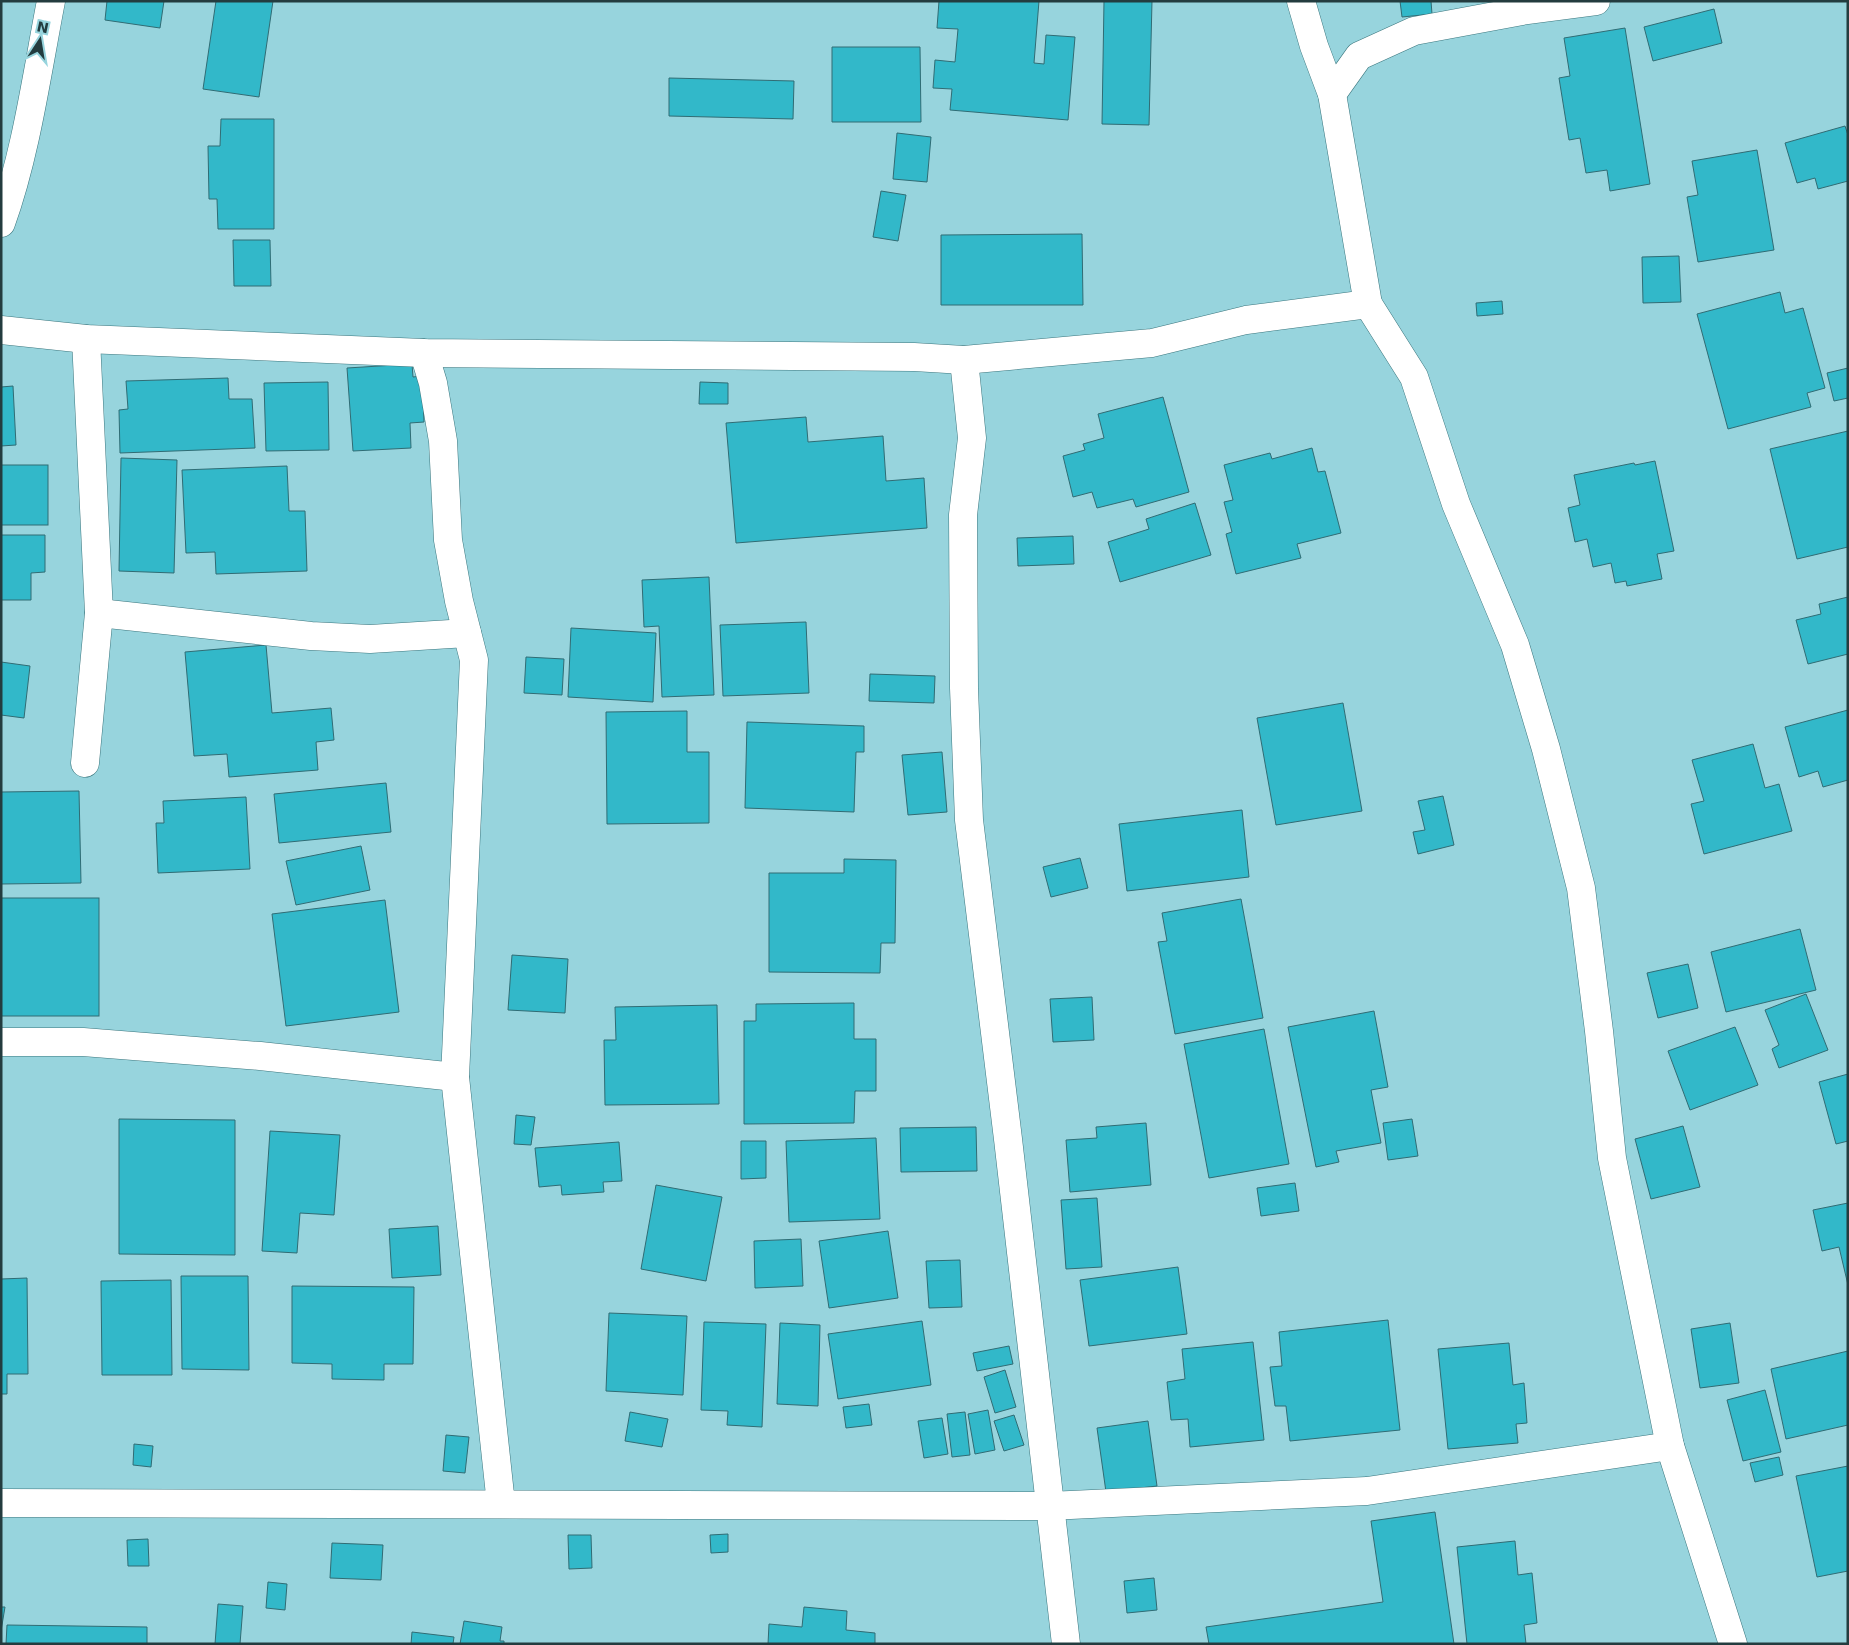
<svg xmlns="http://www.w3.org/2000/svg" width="1849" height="1645" viewBox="0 0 1849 1645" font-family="'DejaVu Sans',sans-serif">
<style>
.building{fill:#32b8c9;stroke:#306c74}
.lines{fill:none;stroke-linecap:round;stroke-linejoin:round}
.street-casing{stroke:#3a767e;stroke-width:29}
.street{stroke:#fff;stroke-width:28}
</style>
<rect width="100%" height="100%" fill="#97d4dd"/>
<g class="building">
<path d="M 107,1 L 164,1 L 160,28 L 105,20 Z"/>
<path d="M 216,1 L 273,1 L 259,97 L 203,89 Z"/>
<path d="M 939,1 L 1039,1 L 1034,63 L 1044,64 L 1046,35 L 1075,37 L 1068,120 L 950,110 L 952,89 L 933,88 L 935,60 L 955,62 L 958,29 L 937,28 Z"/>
<path d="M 1104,1 L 1152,1 L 1149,125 L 1102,124 Z"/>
<path d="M 1400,1 L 1431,1 L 1432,14 L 1402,17 Z"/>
<path d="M 1714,9 L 1722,43 L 1653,61 L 1644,27 Z"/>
<path d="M 1625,28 L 1650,184 L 1610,191 L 1607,170 L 1586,173 L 1580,138 L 1569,140 L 1559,78 L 1570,76 L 1564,38 Z"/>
<path d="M 832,47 L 920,47 L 921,122 L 832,122 Z"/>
<path d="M 669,78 L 794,81 L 793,119 L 669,116 Z"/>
<path d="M 221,119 L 274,119 L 274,229 L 218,229 L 217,199 L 209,199 L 208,146 L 220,146 Z"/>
<path d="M 1845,126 L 1848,135 L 1848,181 L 1818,189 L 1815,178 L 1797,183 L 1785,143 Z"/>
<path d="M 897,133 L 931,137 L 927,182 L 893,179 Z"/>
<path d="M 1757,150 L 1774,250 L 1698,262 L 1687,197 L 1698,195 L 1692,161 Z"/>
<path d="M 881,191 L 906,195 L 898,241 L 873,237 Z"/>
<path d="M 1082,234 L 1083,305 L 941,305 L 941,235 Z"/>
<path d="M 233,240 L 270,240 L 271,286 L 234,286 Z"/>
<path d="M 1679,256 L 1681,302 L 1643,303 L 1642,257 Z"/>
<path d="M 1780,292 L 1785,313 L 1803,308 L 1825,388 L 1807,393 L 1811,407 L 1728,429 L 1697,314 Z"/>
<path d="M 1502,301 L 1503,314 L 1477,316 L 1476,303 Z"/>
<path d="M 412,364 L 413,377 L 422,376 L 424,422 L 410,423 L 411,448 L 353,451 L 347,368 Z"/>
<path d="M 1848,368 L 1848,398 L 1834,401 L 1827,373 Z"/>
<path d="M 228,378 L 229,399 L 252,399 L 255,448 L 120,453 L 119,410 L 128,409 L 126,381 Z"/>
<path d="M 328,382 L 329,450 L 266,451 L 264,383 Z"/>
<path d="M 700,382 L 728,383 L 728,404 L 699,404 Z"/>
<path d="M 13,386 L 16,445 L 1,446 L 1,387 Z"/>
<path d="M 1163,397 L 1189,492 L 1136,507 L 1133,499 L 1097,508 L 1092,492 L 1073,497 L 1063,456 L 1085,450 L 1083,444 L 1104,438 L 1098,414 Z"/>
<path d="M 806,417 L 808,442 L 883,436 L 886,481 L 924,478 L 927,528 L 736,543 L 726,423 Z"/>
<path d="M 1848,431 L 1848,547 L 1797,559 L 1770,449 Z"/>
<path d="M 1312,448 L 1318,472 L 1325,471 L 1341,533 L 1297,544 L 1301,558 L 1236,574 L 1226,534 L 1232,532 L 1224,502 L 1233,500 L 1224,465 L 1270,453 L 1272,459 Z"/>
<path d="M 121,458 L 177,460 L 174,573 L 119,571 Z"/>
<path d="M 1655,461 L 1674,551 L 1657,554 L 1662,579 L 1627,586 L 1626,581 L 1615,583 L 1611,563 L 1593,567 L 1587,539 L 1575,542 L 1568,508 L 1580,505 L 1574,475 L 1634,463 L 1635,465 Z"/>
<rect x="1" y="465" width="47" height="60"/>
<path d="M 287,466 L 289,511 L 305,511 L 307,571 L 216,574 L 215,552 L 186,553 L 182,470 Z"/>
<path d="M 1195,503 L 1211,555 L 1120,582 L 1108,542 L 1149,529 L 1146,519 Z"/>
<path d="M 1,535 L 45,535 L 45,572 L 31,573 L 31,600 L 1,600 Z"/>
<path d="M 1073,536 L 1074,564 L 1018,566 L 1017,538 Z"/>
<path d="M 709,577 L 714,695 L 662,697 L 659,626 L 644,627 L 642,580 Z"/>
<path d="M 1848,597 L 1848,654 L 1808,664 L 1796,620 L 1821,614 L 1819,604 Z"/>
<path d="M 806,622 L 809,693 L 723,696 L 720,625 Z"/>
<path d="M 571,628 L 656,633 L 653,702 L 568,697 Z"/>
<path d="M 266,645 L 272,713 L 331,708 L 334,740 L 316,742 L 318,770 L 229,777 L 227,754 L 194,756 L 185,652 Z"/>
<path d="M 526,657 L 564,659 L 562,695 L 524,693 Z"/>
<path d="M 1,662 L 30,666 L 24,718 L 1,715 Z"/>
<path d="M 870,674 L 935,676 L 934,703 L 869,701 Z"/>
<path d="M 1343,703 L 1362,811 L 1276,825 L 1257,718 Z"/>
<path d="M 1848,710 L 1848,780 L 1823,787 L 1818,771 L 1799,777 L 1785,727 Z"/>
<path d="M 687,711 L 687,752 L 709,752 L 709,823 L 607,824 L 606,712 Z"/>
<path d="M 747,722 L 864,726 L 864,752 L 856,752 L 854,812 L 745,808 Z"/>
<path d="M 1753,744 L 1765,788 L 1779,784 L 1792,831 L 1704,854 L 1691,804 L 1704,801 L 1692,760 Z"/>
<path d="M 942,752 L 947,812 L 908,815 L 902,755 Z"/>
<path d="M 386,783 L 391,832 L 279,843 L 274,794 Z"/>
<path d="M 79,791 L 81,883 L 1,884 L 1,792 Z"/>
<path d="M 1443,796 L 1454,845 L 1418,854 L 1413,832 L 1425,830 L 1418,801 Z"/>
<path d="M 246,797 L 250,869 L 158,873 L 156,823 L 164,823 L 163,801 Z"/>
<path d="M 1242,810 L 1249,877 L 1127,891 L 1119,824 Z"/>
<path d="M 361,846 L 370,890 L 296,905 L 286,861 Z"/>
<path d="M 1080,858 L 1088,888 L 1051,897 L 1043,867 Z"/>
<path d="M 844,859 L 896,860 L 895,943 L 881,943 L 880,973 L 769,972 L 769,873 L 844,873 Z"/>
<rect x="1" y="898" width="98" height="118"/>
<path d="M 1241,899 L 1263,1018 L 1175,1034 L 1158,942 L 1167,941 L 1162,913 Z"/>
<path d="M 385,900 L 399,1012 L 286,1026 L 272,914 Z"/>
<path d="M 1800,929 L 1816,990 L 1726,1012 L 1711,952 Z"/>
<path d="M 512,955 L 568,959 L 565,1013 L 508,1010 Z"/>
<path d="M 1688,964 L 1698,1008 L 1658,1018 L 1647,973 Z"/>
<path d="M 1806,994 L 1828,1050 L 1779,1068 L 1772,1049 L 1779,1045 L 1765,1010 Z"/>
<path d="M 1092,997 L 1094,1040 L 1053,1042 L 1050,999 Z"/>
<path d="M 854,1003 L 854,1039 L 876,1039 L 876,1091 L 855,1091 L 854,1123 L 744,1124 L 744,1021 L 756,1021 L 756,1004 Z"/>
<path d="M 717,1005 L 719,1104 L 605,1105 L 604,1040 L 616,1040 L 615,1007 Z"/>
<path d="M 1374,1011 L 1388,1087 L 1371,1090 L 1381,1143 L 1336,1151 L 1339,1162 L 1316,1167 L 1288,1027 Z"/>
<path d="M 1735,1027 L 1758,1085 L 1690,1110 L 1668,1051 Z"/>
<path d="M 1264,1029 L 1289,1164 L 1209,1178 L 1184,1044 Z"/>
<path d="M 1848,1074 L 1848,1141 L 1836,1144 L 1819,1082 Z"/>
<path d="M 516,1115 L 535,1117 L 531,1145 L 514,1144 Z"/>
<path d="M 119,1119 L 235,1120 L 235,1255 L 119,1254 Z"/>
<path d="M 1412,1119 L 1418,1156 L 1388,1160 L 1383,1123 Z"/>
<path d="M 1146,1123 L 1151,1185 L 1070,1192 L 1066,1140 L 1097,1138 L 1096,1127 Z"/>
<path d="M 1683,1126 L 1700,1187 L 1651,1199 L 1635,1139 Z"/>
<path d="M 976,1127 L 977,1171 L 901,1172 L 900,1128 Z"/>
<path d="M 270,1131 L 340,1135 L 334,1215 L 300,1213 L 297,1253 L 262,1251 Z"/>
<path d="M 876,1138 L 880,1219 L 789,1222 L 786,1141 Z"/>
<path d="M 741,1141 L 766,1141 L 766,1178 L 741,1179 Z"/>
<path d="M 619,1142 L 622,1181 L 603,1182 L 604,1192 L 562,1195 L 561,1185 L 539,1187 L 535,1148 Z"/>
<path d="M 1295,1183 L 1299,1211 L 1261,1216 L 1257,1188 Z"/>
<path d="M 656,1185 L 722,1197 L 706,1281 L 641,1269 Z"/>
<path d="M 1097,1198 L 1102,1267 L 1066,1269 L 1061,1200 Z"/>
<path d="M 1848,1203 L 1848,1285 L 1839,1247 L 1822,1251 L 1813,1210 Z"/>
<path d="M 438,1226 L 441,1275 L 392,1278 L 389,1229 Z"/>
<path d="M 888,1231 L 898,1298 L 829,1308 L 819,1241 Z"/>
<path d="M 801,1239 L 803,1286 L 755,1288 L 754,1241 Z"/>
<path d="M 960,1260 L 962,1307 L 929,1308 L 926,1261 Z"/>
<path d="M 1178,1267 L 1187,1334 L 1089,1346 L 1080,1280 Z"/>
<path d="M 181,1276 L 248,1276 L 249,1370 L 182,1369 Z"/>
<path d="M 27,1278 L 28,1374 L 7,1374 L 7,1394 L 1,1394 L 1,1279 Z"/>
<path d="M 171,1280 L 172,1375 L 102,1375 L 101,1281 Z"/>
<path d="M 292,1286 L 414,1287 L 413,1364 L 384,1364 L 384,1380 L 332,1379 L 332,1364 L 292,1363 Z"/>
<path d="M 609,1313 L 687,1316 L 683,1395 L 606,1391 Z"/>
<path d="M 1388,1320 L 1400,1430 L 1290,1441 L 1286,1406 L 1275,1406 L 1270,1367 L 1282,1366 L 1279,1332 Z"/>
<path d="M 922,1321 L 931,1385 L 838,1399 L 828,1334 Z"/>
<path d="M 704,1322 L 766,1324 L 762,1427 L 727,1425 L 728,1411 L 701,1410 Z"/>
<path d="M 780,1323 L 820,1325 L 818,1406 L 777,1404 Z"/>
<path d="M 1730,1323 L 1739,1383 L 1700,1388 L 1691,1329 Z"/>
<path d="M 1253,1342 L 1264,1440 L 1190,1447 L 1188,1419 L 1171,1420 L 1167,1382 L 1185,1379 L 1182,1349 Z"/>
<path d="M 1509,1343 L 1513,1385 L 1524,1383 L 1527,1423 L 1516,1424 L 1518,1443 L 1448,1449 L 1438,1349 Z"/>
<path d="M 1009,1346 L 1013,1364 L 977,1371 L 973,1353 Z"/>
<path d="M 1848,1351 L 1848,1425 L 1786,1439 L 1771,1369 Z"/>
<path d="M 1005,1370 L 1016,1407 L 995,1413 L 984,1377 Z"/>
<path d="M 1765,1390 L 1781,1452 L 1743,1461 L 1727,1400 Z"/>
<path d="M 869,1404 L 872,1425 L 846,1428 L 843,1407 Z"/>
<path d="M 988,1410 L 995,1450 L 975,1454 L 968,1414 Z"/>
<path d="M 630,1412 L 668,1419 L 662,1447 L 625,1441 Z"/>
<path d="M 965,1412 L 970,1455 L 952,1457 L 947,1414 Z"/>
<path d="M 1014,1415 L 1024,1445 L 1004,1451 L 994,1421 Z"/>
<path d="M 942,1418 L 948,1454 L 924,1458 L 918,1421 Z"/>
<path d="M 1148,1421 L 1157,1486 L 1106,1492 L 1097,1428 Z"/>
<path d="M 446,1435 L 469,1437 L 465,1473 L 443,1471 Z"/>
<path d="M 134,1444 L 153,1446 L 151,1467 L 133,1465 Z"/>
<path d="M 1779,1457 L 1783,1475 L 1755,1482 L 1750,1463 Z"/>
<path d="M 1848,1466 L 1848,1571 L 1817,1577 L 1796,1476 Z"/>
<path d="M 1435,1512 L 1454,1644 L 1209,1644 L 1206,1627 L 1383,1602 L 1371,1521 Z"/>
<path d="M 728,1534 L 728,1552 L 711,1553 L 710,1535 Z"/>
<path d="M 568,1535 L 591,1535 L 592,1568 L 569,1569 Z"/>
<path d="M 148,1539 L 149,1566 L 128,1566 L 127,1540 Z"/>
<path d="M 1515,1541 L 1518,1575 L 1532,1573 L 1537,1623 L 1524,1625 L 1526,1644 L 1467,1644 L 1457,1547 Z"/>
<path d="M 332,1543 L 383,1545 L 381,1580 L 330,1578 Z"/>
<path d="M 1154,1578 L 1157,1610 L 1127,1613 L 1124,1581 Z"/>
<path d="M 268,1582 L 287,1584 L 285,1610 L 266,1608 Z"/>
<path d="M 218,1604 L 243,1606 L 240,1644 L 215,1644 Z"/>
<path d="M 1,1607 L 5,1607 L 1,1631 Z"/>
<path d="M 804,1607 L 847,1611 L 846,1630 L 875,1633 L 875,1644 L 768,1644 L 769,1624 L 802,1627 Z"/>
<path d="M 464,1621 L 502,1627 L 500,1641 L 504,1641 L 504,1644 L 460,1644 Z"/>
<path d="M 7,1625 L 147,1627 L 147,1644 L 6,1644 Z"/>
<path d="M 412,1632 L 454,1637 L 453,1644 L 411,1644 Z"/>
</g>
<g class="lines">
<g class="street-casing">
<g id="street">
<path d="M 1332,94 L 1359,56 L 1414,31 L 1527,10 L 1596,1"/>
<path d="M 1,223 C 26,154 37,73 51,1"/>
<path d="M 1368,304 L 1414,377 L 1456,504 L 1515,645 L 1546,749 L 1581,888 L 1599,1031 L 1612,1158 L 1670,1446 L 1733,1644"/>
<path d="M 1,330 L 86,339 L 424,353 L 914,357 L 964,360 L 1152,343 L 1246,320 L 1368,304 L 1332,94 L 1314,46 L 1301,1"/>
<path d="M 424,353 L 433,383 L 443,441 L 448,540 L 459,601 L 474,660 L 455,1077 L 501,1504"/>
<path d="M 964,360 L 972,438 L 963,515 L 964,688 L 969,820 L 1008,1139 L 1066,1644"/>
<path d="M 99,613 L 311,636 L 370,639 L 467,633"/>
<path d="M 85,763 L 99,613 L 86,339"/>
<path d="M 1,1042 L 83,1042 L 260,1056 L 455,1077"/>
<path d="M 1,1503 L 1049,1506 L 1367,1491 L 1670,1446"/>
</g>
</g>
<use href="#street" class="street"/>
</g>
<rect width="1849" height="1645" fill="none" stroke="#233c3f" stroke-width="5"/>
<g transform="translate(40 40) rotate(12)" stroke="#97d4dd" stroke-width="4" paint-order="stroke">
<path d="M0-4L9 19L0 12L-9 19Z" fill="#233c3f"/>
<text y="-8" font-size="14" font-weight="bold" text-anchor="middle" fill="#233c3f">N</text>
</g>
</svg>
